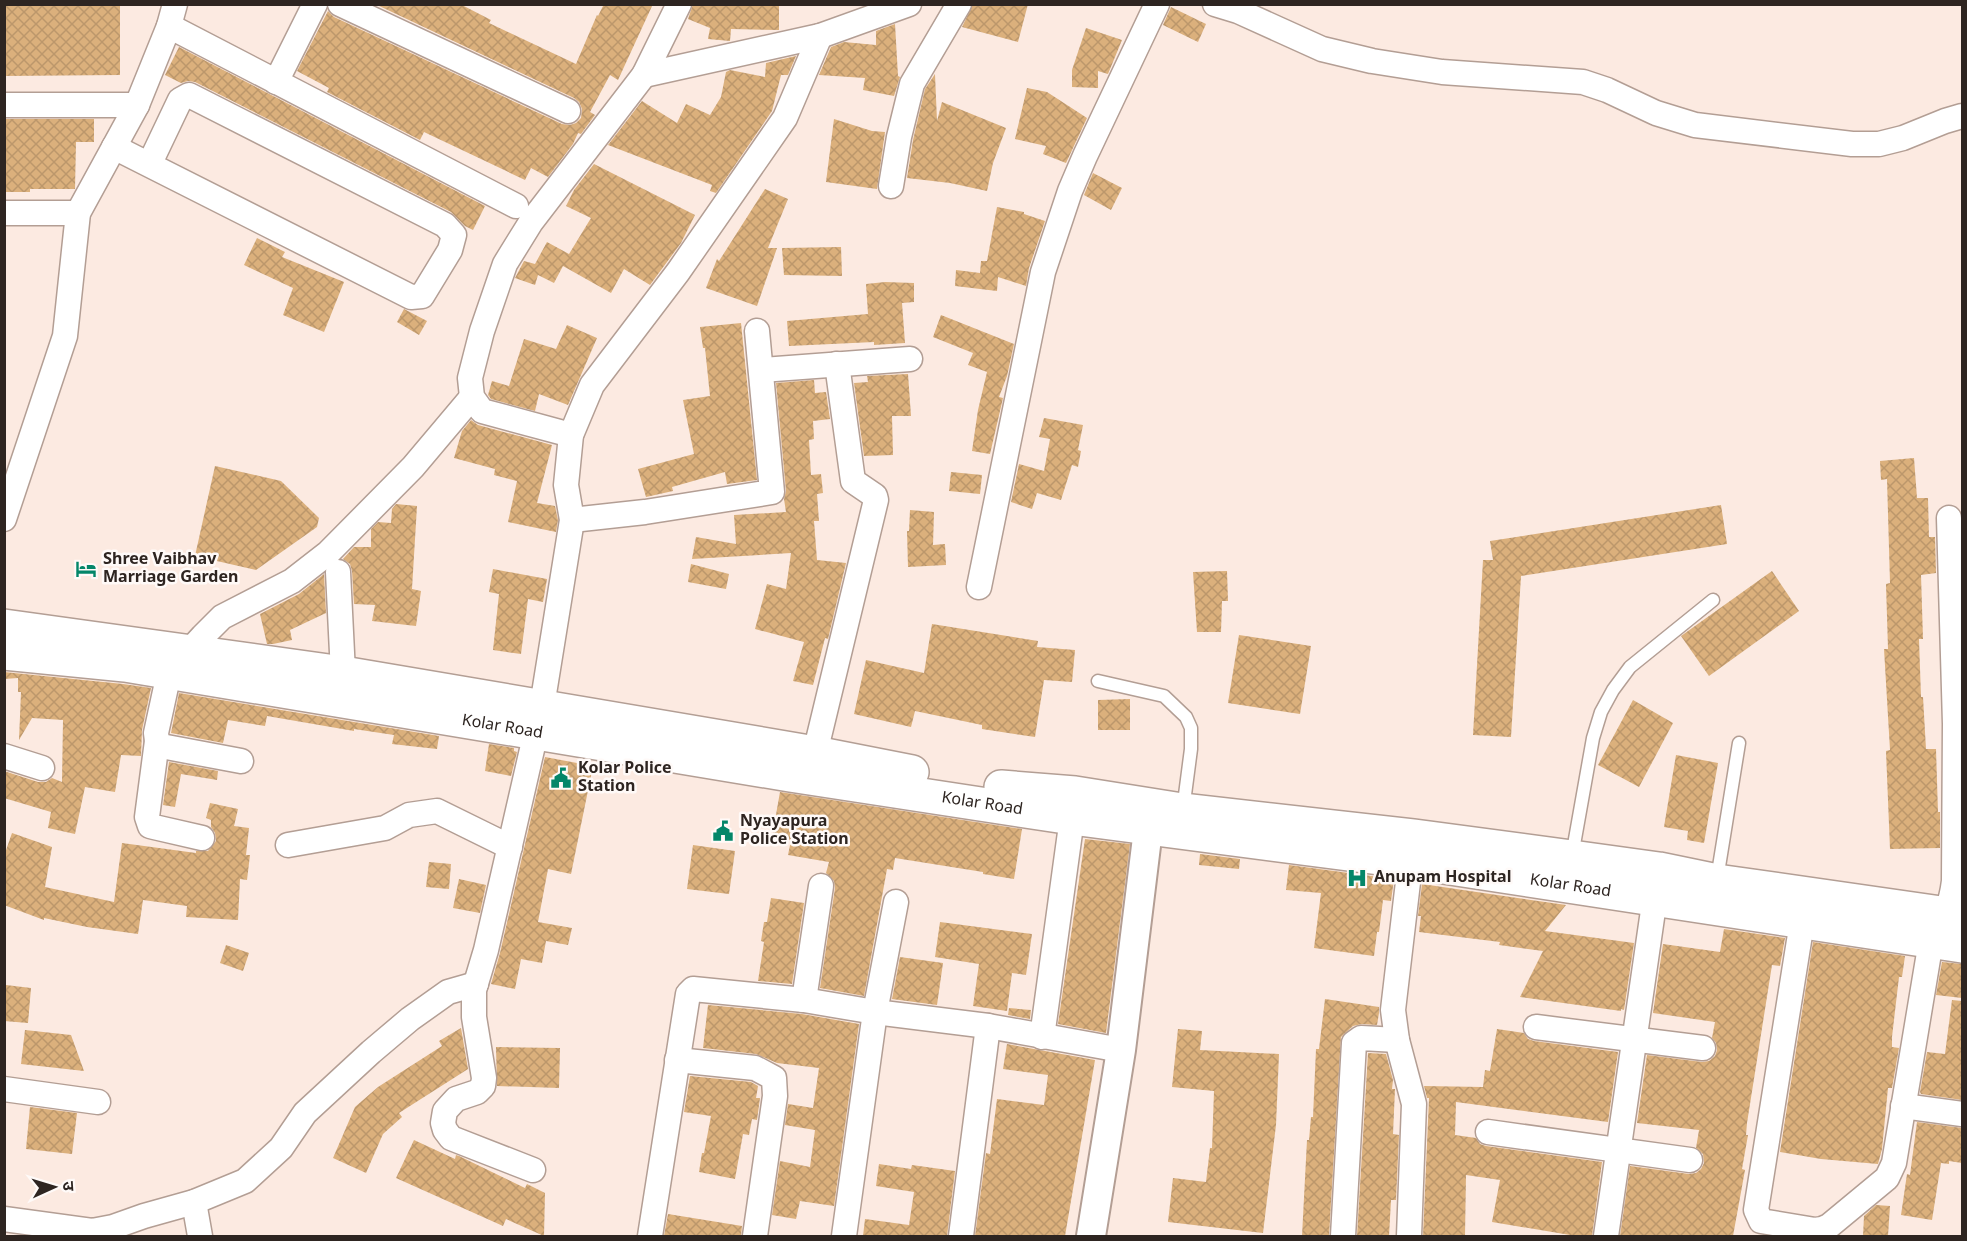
<svg xmlns="http://www.w3.org/2000/svg" width="1967" height="1241" viewBox="0 0 1967 1241" font-family="Georgia,'Noto Sans Devanagari',serif">
<style>
.building{fill:url(#building-cross-hatch)}
.lines{fill:none;stroke-linecap:round;stroke-linejoin:round}
.service-casing{stroke:#b39e94;stroke-width:15}
.minor-casing{stroke:#b39e94;stroke-width:27}
.tertiary-casing{stroke:#b39e94;stroke-width:32}
.secondary-casing{stroke:#b39e94;stroke-width:36}
.service{stroke:#fff;stroke-width:12}
.minor{stroke:#fff;stroke-width:24}
.tertiary{stroke:#fff;stroke-width:28}
.secondary{stroke:#fff;stroke-width:33}
.labels{text-anchor:middle;dominant-baseline:central;stroke-width:5;stroke-linejoin:round;paint-order:stroke}
.poi-label{font-size:16px;font-weight:bold;fill:#2e2521;stroke:#fffaf8;text-anchor:start}
.street-label{font-size:16px;fill:#2e2521;stroke:#fffaf8}
</style>
<defs>
<pattern id="building-cross-hatch" width="8" height="8" patternUnits="userSpaceOnUse" patternTransform="scale(1.5)"><rect width="8" height="8" fill="#dbb07c"/><path d="M0 0l8 8M0 8l8-8" fill="none" stroke="#bc976b"/></pattern>
</defs>
<rect width="100%" height="100%" fill="#fceae1"/>
<g class="building">
<path d="M 4,4 L 120,4 L 120,75 L 4,76 Z"/>
<path d="M 375,4 L 460,4 L 491,20 L 489,23 L 576,64 L 597,15 L 598,16 L 604,4 L 653,4 L 618,80 L 610,75 L 590,112 L 595,115 L 581,134 L 578,133 L 573,144 L 548,177 L 531,168 L 525,180 L 424,132 L 420,140 L 327,92 L 329,88 L 297,71 L 328,11 L 334,17 L 562,124 L 570,125 L 576,123 L 581,118 L 582,109 L 579,102 L 574,98 Z"/>
<path d="M 693,4 L 779,4 L 779,30 L 731,29 L 730,41 L 708,39 L 710,28 L 688,19 Z"/>
<path d="M 973,4 L 1028,4 L 1018,42 L 962,27 Z"/>
<path d="M 1171,7 L 1206,24 L 1198,42 L 1163,25 Z"/>
<path d="M 895,24 L 898,76 L 900,77 L 894,96 L 863,90 L 865,78 L 819,75 L 831,47 L 844,42 L 876,45 L 876,31 Z"/>
<path d="M 1086,28 L 1122,40 L 1108,74 L 1098,71 L 1098,88 L 1072,87 L 1072,70 Z"/>
<path d="M 179,47 L 485,206 L 473,230 L 465,226 L 451,212 L 195,82 L 188,81 L 181,83 L 165,75 Z"/>
<path d="M 796,56 L 788,75 L 781,75 L 772,111 L 716,193 L 710,191 L 712,185 L 608,145 L 642,101 L 677,123 L 686,104 L 710,115 L 721,97 L 726,72 L 730,70 L 765,77 L 766,63 Z"/>
<path d="M 935,74 L 937,121 L 942,102 L 1006,128 L 993,163 L 987,191 L 950,183 L 907,178 L 913,140 L 925,89 Z"/>
<path d="M 1027,88 L 1047,92 L 1087,118 L 1066,163 L 1043,154 L 1046,146 L 1015,139 Z"/>
<path d="M 4,119 L 94,119 L 94,142 L 76,142 L 75,189 L 30,189 L 30,192 L 4,192 Z"/>
<path d="M 834,119 L 872,131 L 885,132 L 877,189 L 826,182 Z"/>
<path d="M 594,164 L 695,215 L 681,243 L 650,285 L 624,269 L 611,293 L 563,266 L 554,283 L 538,275 L 535,285 L 515,278 L 524,261 L 535,264 L 547,242 L 569,254 L 591,218 L 566,206 L 574,190 Z"/>
<path d="M 1093,173 L 1122,188 L 1111,210 L 1084,195 Z"/>
<path d="M 765,189 L 788,199 L 768,248 L 777,248 L 757,306 L 706,288 L 717,259 L 719,261 Z"/>
<path d="M 997,207 L 1024,212 L 1024,214 L 1045,221 L 1029,268 L 1026,286 L 998,277 L 997,291 L 955,286 L 956,270 L 980,273 L 981,261 L 987,261 Z"/>
<path d="M 257,238 L 285,252 L 282,257 L 344,282 L 324,332 L 283,315 L 293,288 L 244,265 Z"/>
<path d="M 841,247 L 842,276 L 784,275 L 782,248 Z"/>
<path d="M 885,282 L 914,283 L 914,302 L 902,303 L 905,343 L 874,345 L 874,342 L 789,346 L 787,321 L 868,314 L 866,284 Z"/>
<path d="M 404,309 L 427,321 L 419,335 L 397,322 Z"/>
<path d="M 941,315 L 1014,344 L 1007,376 L 999,397 L 1003,398 L 990,454 L 972,451 L 978,410 L 987,372 L 968,365 L 973,353 L 933,337 Z"/>
<path d="M 741,323 L 757,480 L 727,484 L 725,472 L 672,487 L 673,491 L 646,497 L 638,469 L 694,454 L 683,400 L 710,396 L 705,348 L 703,348 L 700,327 Z"/>
<path d="M 567,325 L 597,338 L 568,405 L 539,394 L 535,411 L 491,399 L 488,395 L 492,381 L 509,386 L 524,339 L 556,349 Z"/>
<path d="M 908,374 L 911,416 L 892,416 L 893,455 L 864,456 L 854,383 L 868,382 L 867,376 Z"/>
<path d="M 814,380 L 815,393 L 826,392 L 830,419 L 813,421 L 814,439 L 809,440 L 811,475 L 821,474 L 823,493 L 817,494 L 819,521 L 814,521 L 817,560 L 846,563 L 828,639 L 825,638 L 813,685 L 793,681 L 804,642 L 755,629 L 767,584 L 786,589 L 791,553 L 692,559 L 696,537 L 736,544 L 734,515 L 786,512 L 784,499 L 786,491 L 776,383 Z"/>
<path d="M 1044,418 L 1083,425 L 1078,450 L 1081,451 L 1078,467 L 1072,465 L 1061,500 L 1037,493 L 1032,509 L 1011,502 L 1019,464 L 1044,471 L 1050,439 L 1039,437 Z"/>
<path d="M 471,420 L 478,425 L 552,445 L 537,503 L 555,506 L 558,520 L 556,532 L 508,522 L 517,481 L 494,475 L 495,469 L 454,458 L 462,431 Z"/>
<path d="M 1914,458 L 1917,498 L 1928,498 L 1929,537 L 1935,537 L 1936,573 L 1921,575 L 1923,639 L 1919,639 L 1921,697 L 1923,697 L 1926,749 L 1936,749 L 1938,812 L 1940,812 L 1940,848 L 1890,849 L 1886,751 L 1890,750 L 1884,649 L 1888,649 L 1886,584 L 1890,583 L 1887,479 L 1881,480 L 1880,461 Z"/>
<path d="M 215,466 L 281,481 L 319,518 L 317,527 L 256,570 L 195,556 Z"/>
<path d="M 951,472 L 982,475 L 980,494 L 949,491 Z"/>
<path d="M 396,504 L 417,506 L 412,589 L 421,591 L 416,626 L 372,621 L 375,605 L 354,604 L 352,571 L 350,564 L 343,559 L 354,547 L 371,547 L 371,529 L 378,522 L 391,523 L 392,509 Z"/>
<path d="M 1721,505 L 1727,544 L 1521,576 L 1511,737 L 1473,735 L 1483,560 L 1493,560 L 1490,541 Z"/>
<path d="M 910,510 L 934,512 L 933,545 L 945,544 L 946,565 L 908,567 L 907,531 L 909,531 Z"/>
<path d="M 691,564 L 729,574 L 726,589 L 688,582 Z"/>
<path d="M 493,569 L 547,579 L 543,602 L 528,599 L 521,654 L 493,650 L 499,594 L 489,592 Z"/>
<path d="M 1227,571 L 1228,601 L 1222,601 L 1221,632 L 1197,632 L 1193,572 Z"/>
<path d="M 1772,571 L 1799,611 L 1709,676 L 1681,636 Z"/>
<path d="M 324,574 L 326,613 L 290,630 L 292,640 L 273,644 L 267,644 L 260,614 L 299,594 Z"/>
<path d="M 932,624 L 1038,641 L 1037,647 L 1075,650 L 1072,682 L 1044,680 L 1035,737 L 982,729 L 982,725 L 915,711 L 911,727 L 854,714 L 866,660 L 924,673 Z"/>
<path d="M 1239,635 L 1311,646 L 1300,714 L 1228,703 Z"/>
<path d="M 4,672 L 123,684 L 151,688 L 142,730 L 141,756 L 121,755 L 115,792 L 85,787 L 75,834 L 48,828 L 51,812 L 4,798 L 4,771 L 38,782 L 46,782 L 52,778 L 62,782 L 63,720 L 32,718 L 19,740 L 21,692 L 18,692 L 18,678 L 4,679 Z"/>
<path d="M 179,693 L 439,736 L 437,749 L 392,744 L 394,735 L 354,729 L 354,731 L 267,716 L 265,726 L 228,720 L 223,743 L 171,733 Z"/>
<path d="M 1130,699 L 1130,730 L 1098,730 L 1098,700 Z"/>
<path d="M 1633,700 L 1673,723 L 1639,787 L 1598,765 Z"/>
<path d="M 489,744 L 514,748 L 514,751 L 517,752 L 511,776 L 485,771 Z"/>
<path d="M 1676,755 L 1718,763 L 1704,843 L 1687,840 L 1688,831 L 1664,827 Z"/>
<path d="M 545,757 L 593,766 L 571,874 L 548,869 L 538,922 L 572,928 L 568,945 L 546,941 L 542,963 L 521,959 L 515,989 L 491,984 L 500,953 Z"/>
<path d="M 169,762 L 218,771 L 217,780 L 181,774 L 175,807 L 163,805 Z"/>
<path d="M 780,792 L 1022,829 L 1014,879 L 983,874 L 983,872 L 895,858 L 893,870 L 887,869 L 864,996 L 820,988 L 835,888 L 834,881 L 826,873 L 829,862 L 788,855 L 791,840 L 772,837 Z"/>
<path d="M 210,803 L 238,809 L 234,826 L 249,828 L 246,855 L 250,855 L 247,880 L 240,879 L 238,920 L 186,917 L 187,906 L 143,900 L 138,934 L 87,927 L 44,918 L 44,920 L 4,905 L 4,856 L 12,833 L 52,847 L 45,887 L 114,902 L 122,843 L 196,853 L 196,851 L 208,851 L 216,841 L 215,833 L 211,827 L 211,820 L 206,818 Z"/>
<path d="M 1085,839 L 1130,844 L 1106,1033 L 1058,1024 Z"/>
<path d="M 693,845 L 735,851 L 729,894 L 687,889 Z"/>
<path d="M 1200,854 L 1240,859 L 1239,869 L 1199,865 Z"/>
<path d="M 429,862 L 451,864 L 449,889 L 426,887 Z"/>
<path d="M 1289,865 L 1394,879 L 1391,901 L 1383,900 L 1379,932 L 1377,932 L 1374,956 L 1314,948 L 1321,893 L 1286,890 Z"/>
<path d="M 459,879 L 486,885 L 480,913 L 453,908 Z"/>
<path d="M 1422,884 L 1566,905 L 1545,931 L 1634,943 L 1624,1010 L 1621,1009 L 1621,1011 L 1520,997 L 1543,951 L 1499,945 L 1500,942 L 1419,932 L 1421,916 L 1418,916 Z"/>
<path d="M 771,898 L 804,903 L 792,984 L 758,981 L 764,942 L 761,941 L 764,922 L 767,922 Z"/>
<path d="M 940,922 L 1032,934 L 1026,975 L 1012,973 L 1007,1011 L 973,1006 L 979,964 L 935,957 Z"/>
<path d="M 1724,929 L 1785,938 L 1780,966 L 1772,965 L 1747,1123 L 1746,1135 L 1748,1135 L 1742,1169 L 1745,1170 L 1733,1236 L 1620,1236 L 1630,1166 L 1689,1174 L 1696,1173 L 1701,1169 L 1704,1163 L 1703,1154 L 1696,1148 L 1699,1130 L 1637,1123 L 1647,1055 L 1702,1062 L 1709,1061 L 1715,1056 L 1717,1050 L 1716,1043 L 1712,1038 L 1715,1022 L 1653,1013 L 1663,944 L 1720,952 Z"/>
<path d="M 1813,942 L 1905,956 L 1902,977 L 1899,977 L 1892,1037 L 1892,1047 L 1899,1048 L 1892,1088 L 1888,1088 L 1882,1149 L 1878,1164 L 1821,1159 L 1780,1152 Z"/>
<path d="M 226,945 L 249,953 L 243,971 L 220,963 Z"/>
<path d="M 900,957 L 943,963 L 937,1005 L 892,999 Z"/>
<path d="M 1942,962 L 1962,964 L 1962,998 L 1936,995 Z"/>
<path d="M 6,985 L 31,988 L 28,1023 L 4,1021 Z"/>
<path d="M 1325,999 L 1379,1007 L 1379,1013 L 1377,1025 L 1362,1024 L 1353,1026 L 1341,1037 L 1329,1236 L 1302,1236 L 1307,1140 L 1309,1140 L 1311,1117 L 1313,1117 L 1316,1049 L 1319,1049 Z"/>
<path d="M 1952,1000 L 1962,1001 L 1962,1100 L 1921,1094 L 1920,1092 L 1927,1052 L 1945,1054 Z"/>
<path d="M 708,1005 L 802,1014 L 859,1024 L 834,1206 L 800,1201 L 796,1219 L 772,1215 L 780,1161 L 810,1167 L 815,1130 L 785,1125 L 788,1104 L 813,1108 L 819,1068 L 777,1063 L 756,1054 L 703,1048 Z"/>
<path d="M 1009,1008 L 1031,1010 L 1030,1019 L 1008,1015 Z"/>
<path d="M 461,1028 L 468,1069 L 399,1113 L 402,1117 L 383,1134 L 366,1173 L 333,1158 L 355,1107 L 378,1087 L 442,1046 L 439,1041 Z"/>
<path d="M 1178,1029 L 1202,1031 L 1200,1050 L 1279,1054 L 1276,1125 L 1263,1233 L 1168,1222 L 1173,1178 L 1206,1182 L 1210,1148 L 1212,1148 L 1214,1091 L 1172,1087 Z"/>
<path d="M 1497,1029 L 1524,1033 L 1528,1039 L 1534,1041 L 1618,1052 L 1608,1122 L 1456,1102 L 1455,1135 L 1476,1138 L 1480,1144 L 1486,1146 L 1602,1162 L 1592,1236 L 1576,1236 L 1492,1222 L 1500,1180 L 1466,1175 L 1465,1236 L 1423,1236 L 1429,1098 L 1427,1098 L 1424,1086 L 1483,1087 L 1485,1070 L 1490,1071 Z"/>
<path d="M 25,1030 L 71,1035 L 84,1071 L 21,1064 Z"/>
<path d="M 1007,1044 L 1095,1060 L 1065,1236 L 975,1236 L 986,1153 L 990,1154 L 997,1099 L 1044,1105 L 1048,1075 L 1003,1069 Z"/>
<path d="M 496,1047 L 560,1048 L 559,1088 L 497,1086 Z"/>
<path d="M 1368,1053 L 1386,1054 L 1393,1080 L 1392,1089 L 1395,1089 L 1393,1134 L 1399,1135 L 1396,1200 L 1391,1200 L 1389,1236 L 1357,1236 Z"/>
<path d="M 690,1076 L 751,1082 L 758,1086 L 756,1098 L 760,1098 L 757,1120 L 752,1119 L 749,1135 L 743,1134 L 735,1179 L 699,1172 L 702,1153 L 704,1153 L 711,1116 L 684,1112 Z"/>
<path d="M 30,1107 L 77,1113 L 72,1154 L 26,1149 Z"/>
<path d="M 1917,1122 L 1962,1128 L 1962,1163 L 1949,1161 L 1949,1164 L 1941,1163 L 1932,1220 L 1901,1215 L 1907,1174 L 1910,1175 Z"/>
<path d="M 414,1140 L 455,1159 L 456,1155 L 459,1156 L 525,1188 L 527,1184 L 545,1193 L 544,1236 L 506,1219 L 503,1226 L 396,1178 Z"/>
<path d="M 879,1164 L 911,1169 L 912,1165 L 955,1171 L 947,1236 L 863,1236 L 865,1219 L 909,1225 L 914,1192 L 876,1186 Z"/>
<path d="M 1876,1205 L 1890,1206 L 1888,1236 L 1863,1236 L 1864,1216 Z"/>
<path d="M 668,1214 L 742,1226 L 741,1236 L 664,1236 Z"/>
</g>
<g class="lines">
<g class="service-casing">
<g id="service">
<path d="M 1098,681 L 1164,696 L 1186,717 L 1191,728 L 1191,749 L 1183,810"/>
<path d="M 1572,856 L 1593,738 L 1601,712 L 1613,690 L 1630,667 L 1713,600"/>
<path d="M 1717,879 L 1739,743"/>
</g>
</g>
<g class="minor-casing">
<g id="minor">
<path d="M 340,4 L 568,111"/>
<path d="M 1215,4 L 1238,11 L 1322,49 L 1372,61 L 1442,72 L 1583,82 L 1607,90 L 1656,113 L 1695,125 L 1852,144 L 1879,144 L 1903,138 L 1945,121 L 1962,116"/>
<path d="M 169,26 L 516,206"/>
<path d="M 644,75 L 820,36 L 909,4"/>
<path d="M 276,82 L 315,4"/>
<path d="M 4,105 L 137,105"/>
<path d="M 114,147 L 411,297 L 422,296 L 450,250 L 454,235 L 445,225 L 189,95 L 180,100 L 150,163"/>
<path d="M 891,186 L 899,137 L 912,84 L 959,4"/>
<path d="M 4,213 L 78,213"/>
<path d="M 761,370 L 910,359"/>
<path d="M 571,435 L 482,411 L 472,397 L 470,378 L 482,331 L 505,264 L 531,222 L 644,75 L 679,4"/>
<path d="M 4,519 L 65,336 L 78,213 L 137,105 L 169,26 L 175,4"/>
<path d="M 572,520 L 645,512 L 772,492 L 757,331"/>
<path d="M 338,572 L 343,673"/>
<path d="M 979,587 L 1043,272 L 1070,191 L 1085,156 L 1157,4"/>
<path d="M 157,741 L 147,817 L 150,826 L 154,827 L 202,838"/>
<path d="M 815,753 L 876,500 L 875,496 L 853,481 L 837,364"/>
<path d="M 4,756 L 42,768"/>
<path d="M 241,761 L 161,746 L 157,741 L 156,733 L 169,673 L 203,636 L 222,617 L 292,581 L 328,553 L 413,467 L 472,397"/>
<path d="M 288,845 L 385,828 L 409,815 L 437,811 L 510,847"/>
<path d="M 1802,922 L 1756,1210 L 1761,1221 L 1815,1230 L 1822,1229 L 1829,1226 L 1887,1178 L 1894,1163 L 1931,941 C 1944,919 1951,906 1954,881 L 1955,724 L 1949,518"/>
<path d="M 804,1000 L 821,886"/>
<path d="M 1536,1027 L 1703,1048"/>
<path d="M 1042,1037 L 1072,818"/>
<path d="M 677,1060 L 755,1068 L 774,1078 L 775,1096 L 755,1236"/>
<path d="M 4,1089 L 98,1102"/>
<path d="M 1903,1106 L 1962,1114"/>
<path d="M 1488,1132 L 1690,1160"/>
<path d="M 533,1170 L 451,1138 L 445,1130 L 443,1123 L 445,1111 L 456,1099 L 477,1092 L 483,1086 L 484,1078 L 474,1017 L 474,990 L 486,950 L 542,706 L 572,520 L 566,485 L 571,435 L 592,385 L 678,272 L 785,118 L 820,36"/>
<path d="M 194,1202 L 200,1236"/>
<path d="M 4,1219 L 92,1231 L 113,1227 L 144,1216 L 194,1202 L 245,1181 L 281,1148 L 305,1113 L 371,1052 L 410,1019 L 448,992 L 476,984"/>
<path d="M 650,1236 L 688,994 L 693,989 L 804,1000 L 875,1012 L 988,1026 L 1121,1050"/>
<path d="M 844,1236 L 875,1012 L 896,902"/>
<path d="M 961,1236 L 988,1026"/>
<path d="M 1343,1236 L 1354,1043 L 1361,1038 L 1397,1040"/>
<path d="M 1409,1236 L 1414,1104 L 1397,1040 L 1393,1010 L 1412,848"/>
<path d="M 1606,1236 L 1657,883"/>
</g>
</g>
<g class="tertiary-casing">
<path id="tertiary" d="M 1091,1236 L 1121,1050 L 1151,805"/>
</g>
<g class="secondary-casing">
<g id="secondary">
<path d="M 4,626 L 343,673 L 815,753 L 912,772"/>
<path id="s1" d="M 4,653 L 125,665 L 790,775 L 1072,818 L 1410,862 L 1962,946"/>
<path d="M 1001,787 L 1075,793 L 1182,810 L 1413,836 L 1572,857 L 1659,869 L 1717,881 L 1962,916"/>
</g>
</g>
<use href="#service" class="service"/>
<use href="#minor" class="minor"/>
<use href="#tertiary" class="tertiary"/>
<use href="#secondary" class="secondary"/>
</g>
<defs>
<g id="hotel-bare" transform="scale(1.62)"><path d="M-6-4.5h1.5V1H6V5H4.5V3h-9V5H-6ZM-4 0a1.8 1.8 0 1 1 3.6 0ZM.5 0V-2.5h3Q6-2.5 6 0Z" fill="#048669" stroke="#fffaf8" stroke-width="2.5" paint-order="stroke"/></g>
<g id="civic-bare" transform="scale(1.62)"><path d="M-.6-6.5H3V-4.5H.6V-3L4-1V1h2V6H-6V1h2V-1L-.6-3ZM-1.2 2.5V6h2.4V2.5Z" fill="#048669" stroke="#fffaf8" stroke-width="2.5" paint-order="stroke"/></g>
<g id="hospital-bare" transform="scale(1.62)"><path d="M-5-5h3v3.5h4V-5h3V5h-3V1.5h-4V5h-3Z" fill="#048669" stroke="#fffaf8" stroke-width="2.5" paint-order="stroke"/></g>
</defs>
<g fill-rule="evenodd">
<use href="#hotel-bare" x="86" y="569"/>
<use href="#civic-bare" x="561" y="778"/>
<use href="#civic-bare" x="723" y="831"/>
<use href="#hospital-bare" x="1357" y="878"/>
</g>
<g class="labels">
<g class="poi-label">
<text x="103" y="560">Shree Vaibhav<tspan x="103" dy="18">Marriage Garden</tspan></text>
<text x="578" y="769">Kolar Police<tspan x="578" dy="18">Station</tspan></text>
<text x="740" y="822">Nyayapura<tspan x="740" dy="18">Police Station</tspan></text>
<text x="1374" y="878">Anupam Hospital</text>
</g>
<g class="street-label">
<text stroke="none"><textPath href="#s1" startOffset="504">Kolar Road</textPath></text>
<text stroke="none"><textPath href="#s1" startOffset="990">Kolar Road</textPath></text>
<text stroke="none"><textPath href="#s1" startOffset="1584">Kolar Road</textPath></text>
</g>
</g>
<rect width="1967" height="1241" fill="none" stroke="#2e2521" stroke-width="12"/>
<g transform="translate(54 1187) rotate(86)" stroke="#fffaf8" stroke-width="4.5" paint-order="stroke">
<path d="M0-4.5L10 22L0 15L-10 22Z" fill="#2e2521"/>
<text y="-9" font-size="16" font-weight="bold" text-anchor="middle" fill="#2e2521">उ</text>
</g>
</svg>
